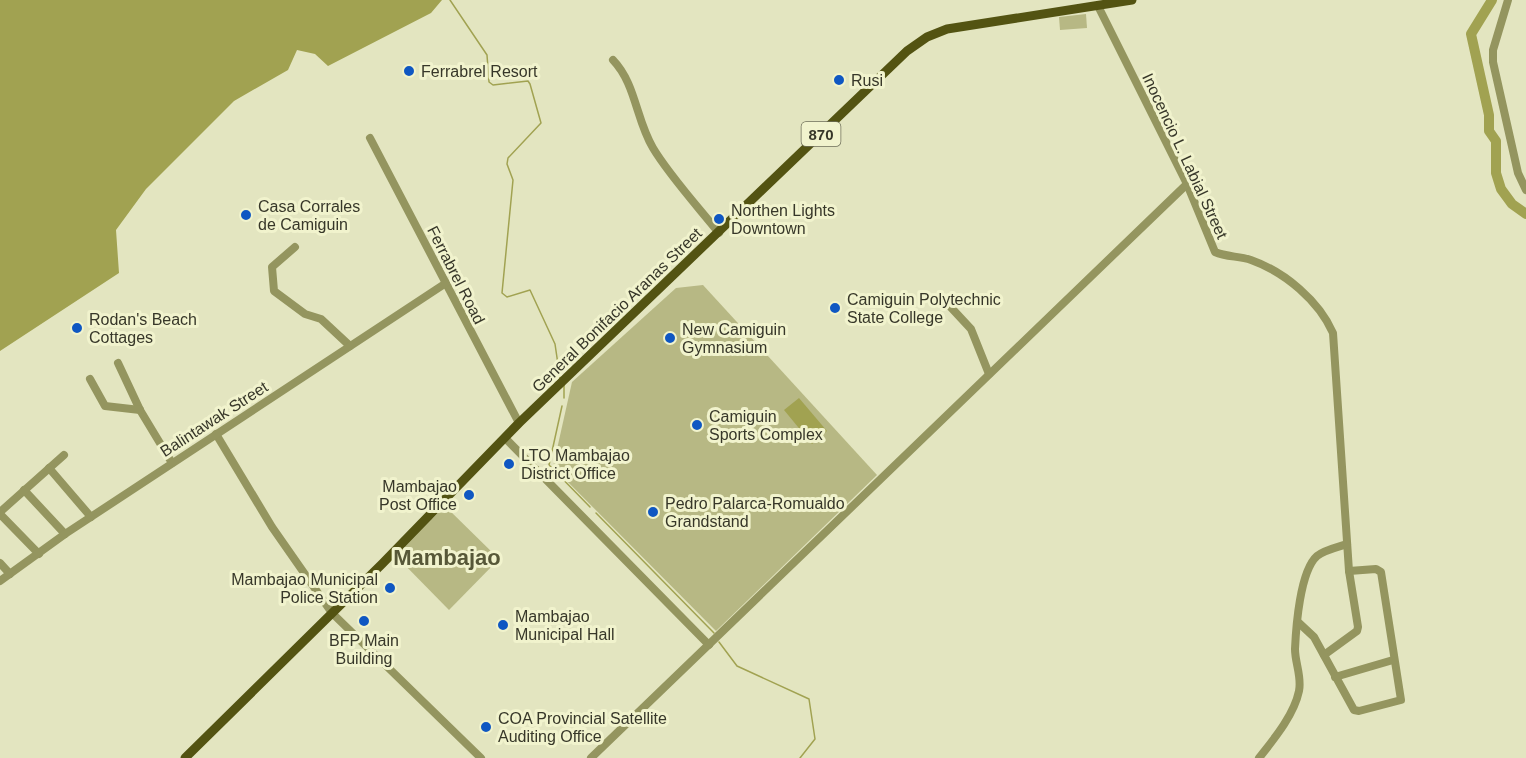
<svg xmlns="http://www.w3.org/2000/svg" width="1526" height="758" viewBox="0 0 1526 758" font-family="Helvetica,sans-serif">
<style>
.green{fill:#b7b884}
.forest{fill:#a1a251}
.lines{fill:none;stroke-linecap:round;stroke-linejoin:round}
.stream{stroke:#a1a251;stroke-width:1.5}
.river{stroke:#a1a251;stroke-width:10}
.minor{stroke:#94955f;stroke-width:8}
.major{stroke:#535312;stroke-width:9}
.poi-dot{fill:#0f57c2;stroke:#f1f3cd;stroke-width:2}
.labels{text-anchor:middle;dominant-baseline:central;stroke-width:6;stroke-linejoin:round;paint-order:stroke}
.shield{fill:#f1f3cd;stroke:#6f6f5a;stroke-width:1.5}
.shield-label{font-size:15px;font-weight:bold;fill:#373729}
.poi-label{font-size:16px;fill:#373729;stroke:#f1f3cd;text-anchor:start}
.street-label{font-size:16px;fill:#373729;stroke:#f1f3cd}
.district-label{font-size:22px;font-weight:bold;fill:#575838;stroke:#f1f3cd}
</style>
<rect width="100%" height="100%" fill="#e3e5c0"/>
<g class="green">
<path d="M 1086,14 L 1087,28 L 1060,30 L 1059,17 Z"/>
<path d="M 703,285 L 877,475 L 716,631 L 553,467 L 572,382 L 676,288 Z"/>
<path d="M 445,506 L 499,559 L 449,610 L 396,556 Z"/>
</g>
<g class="forest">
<path d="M 0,0 L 442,0 L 431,13 L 328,66 L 315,54 L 297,50 L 288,70 L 234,101 L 146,189 L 116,230 L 119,273 L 0,351 Z"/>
<path d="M 799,398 L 827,431 L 812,444 L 784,410 Z"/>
</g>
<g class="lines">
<g class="stream">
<path d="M 450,0 L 487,55 L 489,82 L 493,85 L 528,81 L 530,84 L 541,123 L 508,158 L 507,164 L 513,180 L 502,293 L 507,297 L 530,290 L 555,344 L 560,378"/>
<path d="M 564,398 L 564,384"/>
<path d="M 562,406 L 549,465 L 590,507"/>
<path d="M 596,513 L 714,633"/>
<path d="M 719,642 L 737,666 L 809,699 L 815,739 L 800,758"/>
</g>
<path class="river" d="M 1492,0 L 1471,34 L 1489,115 L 1489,131 L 1496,141 L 1496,173 L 1501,189 L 1512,204 L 1526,214"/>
<g class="minor">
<path d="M 1508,0 L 1493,50 L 1493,62 L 1518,173 L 1526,190"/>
<path d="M 1098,6 L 1187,184 L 1215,252 C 1226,257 1239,256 1251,260 C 1285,272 1319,301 1333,333 L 1349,571 L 1358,627 L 1357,631 L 1324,655"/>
<path d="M 613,60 C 636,84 636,120 653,148 C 669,175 699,208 719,233"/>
<path d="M 370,138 L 519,423"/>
<path d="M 295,247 L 272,267 L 274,291 L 305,314 L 321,319 L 350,346"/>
<path d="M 945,301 L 971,329 L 989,374"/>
<path d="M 118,363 L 140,410 L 172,463"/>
<path d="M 90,379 L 105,406 L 140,410"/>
<path d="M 216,434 L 272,527 L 332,613 L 481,758"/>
<path d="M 505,438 L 709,645"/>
<path d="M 49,468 L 91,517"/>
<path d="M 24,490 L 65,534"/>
<path d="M 0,512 L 64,455"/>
<path d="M 0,514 L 39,554"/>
<path d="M 0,563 L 10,574"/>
<path d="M 0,581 L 65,534 L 446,283"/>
<path d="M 1299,623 L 1314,637 L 1354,710 L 1359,711 L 1401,700 L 1381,572 L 1376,569 L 1349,571"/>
<path d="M 1335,677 L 1393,660"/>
<path d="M 591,758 L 1187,184"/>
<path d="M 1259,758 C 1274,739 1294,715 1299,691 C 1302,677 1295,663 1295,649 C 1296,627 1300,571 1317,556 C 1324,550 1338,547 1347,544"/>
</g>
<path class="major" d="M 185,758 L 382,564 L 519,423 L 907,51 L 927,37 L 947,29 L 1132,0"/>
</g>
<g class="poi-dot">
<circle cx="409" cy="71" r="6"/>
<circle cx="839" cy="80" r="6"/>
<circle cx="246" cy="215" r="6"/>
<circle cx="719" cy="219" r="6"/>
<circle cx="835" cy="308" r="6"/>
<circle cx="77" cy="328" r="6"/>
<circle cx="670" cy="338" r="6"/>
<circle cx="697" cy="425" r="6"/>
<circle cx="509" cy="464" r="6"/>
<circle cx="469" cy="495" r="6"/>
<circle cx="653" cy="512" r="6"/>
<circle cx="390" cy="588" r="6"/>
<circle cx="364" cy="621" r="6"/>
<circle cx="503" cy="625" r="6"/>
<circle cx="486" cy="727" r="6"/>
</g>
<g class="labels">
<rect class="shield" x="801.5" y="122" width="39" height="24" rx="4.5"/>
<g class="shield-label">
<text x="821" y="134">870</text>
</g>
<g class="poi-label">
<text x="421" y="71">Ferrabrel Resort</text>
<text x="851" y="80">Rusi</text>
<text x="258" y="206">Casa Corrales<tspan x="258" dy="18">de Camiguin</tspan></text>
<text x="731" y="210">Northen Lights<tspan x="731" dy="18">Downtown</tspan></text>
<text x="847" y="299">Camiguin Polytechnic<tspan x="847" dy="18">State College</tspan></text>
<text x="89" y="319">Rodan's Beach<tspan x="89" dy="18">Cottages</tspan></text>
<text x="682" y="329">New Camiguin<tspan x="682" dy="18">Gymnasium</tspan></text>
<text x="709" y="416">Camiguin<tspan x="709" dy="18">Sports Complex</tspan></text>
<text x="521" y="455">LTO Mambajao<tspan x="521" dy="18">District Office</tspan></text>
<text x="457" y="486" text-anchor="end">Mambajao<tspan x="457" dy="18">Post Office</tspan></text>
<text x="665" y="503">Pedro Palarca-Romualdo<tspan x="665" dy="18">Grandstand</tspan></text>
<text x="378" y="579" text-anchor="end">Mambajao Municipal<tspan x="378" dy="18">Police Station</tspan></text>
<text x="515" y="616">Mambajao<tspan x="515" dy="18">Municipal Hall</tspan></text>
<text x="364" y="640" text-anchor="middle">BFP Main<tspan x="364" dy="18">Building</tspan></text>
<text x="498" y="718">COA Provincial Satellite<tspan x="498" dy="18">Auditing Office</tspan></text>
</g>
<g class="street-label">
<text transform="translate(1185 156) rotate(65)">Inocencio L. Labial Street</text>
<text transform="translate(456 275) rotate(63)">Ferrabrel Road</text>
<text transform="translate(617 310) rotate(-44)">General Bonifacio Aranas Street</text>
<text transform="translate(214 419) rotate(-33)">Balintawak Street</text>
</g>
<g class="district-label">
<text x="447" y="557">Mambajao</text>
</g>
</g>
</svg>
